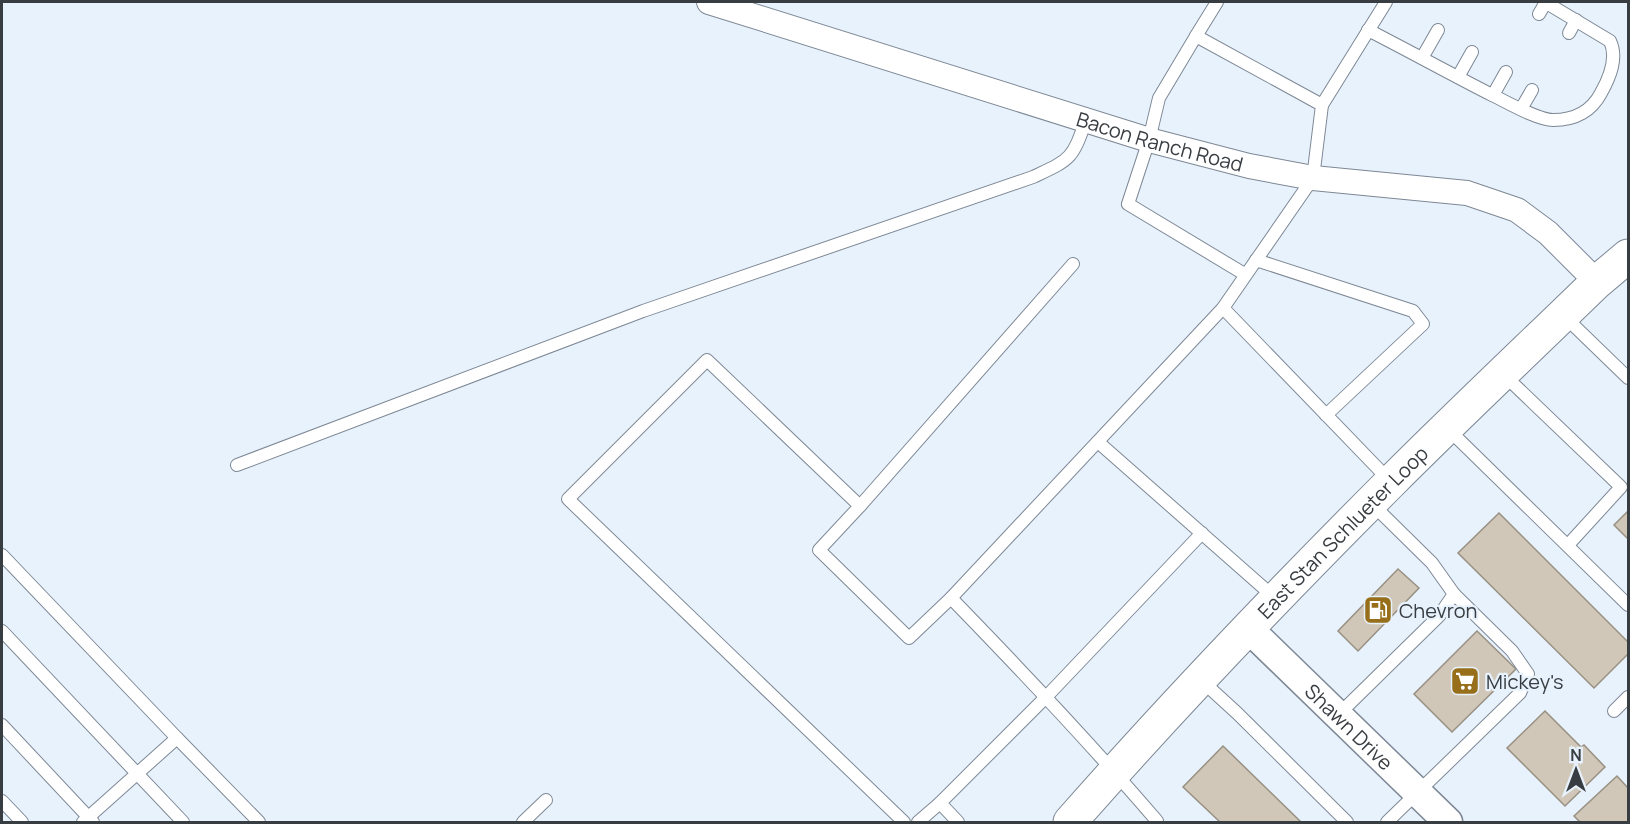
<svg xmlns="http://www.w3.org/2000/svg" width="1630" height="824" viewBox="0 0 1630 824" font-family="Manrope,sans-serif">
<style>
.building{fill:#d0c7b8;stroke:#989082;stroke-width:1.5}
.lines{fill:none;stroke-linecap:round;stroke-linejoin:round}
.service-casing{stroke:#7d8895;stroke-width:14}
.minor-casing{stroke:#7d8895;stroke-width:26}
.tertiary-casing{stroke:#7d8895;stroke-width:31}
.secondary-casing{stroke:#7d8895;stroke-width:35}
.service{stroke:#fff;stroke-width:12}
.minor{stroke:#fff;stroke-width:24}
.tertiary{stroke:#fff;stroke-width:28}
.secondary{stroke:#fff;stroke-width:33}
.labels{text-anchor:middle;dominant-baseline:central;stroke-width:4.5;stroke-linejoin:round;paint-order:stroke}
.street-label{font-size:20px;fill:#383d42;stroke:#e8f2fd}
.poi-label{font-size:20px;fill:#383d42;stroke:#e8f2fd;text-anchor:start}
</style>
<rect width="100%" height="100%" fill="#e8f2fd"/>
<g class="building">
<path d="M 1628,511 L 1628,539 L 1614,525 Z"/>
<path d="M 1499,513 L 1628,642 L 1628,654 L 1594,688 L 1458,553 Z"/>
<path d="M 1398,569 L 1419,588 L 1358,651 L 1338,631 Z"/>
<path d="M 1477,631 L 1516,669 L 1452,732 L 1414,694 Z"/>
<path d="M 1545,711 L 1581,747 L 1584,745 L 1605,767 L 1565,806 L 1507,748 Z"/>
<path d="M 1223,746 L 1301,822 L 1220,822 L 1183,787 Z"/>
<path d="M 1617,776 L 1628,788 L 1628,822 L 1580,822 L 1574,816 Z"/>
</g>
<g class="lines">
<g class="service-casing">
<g id="service">
<path d="M 1539,14 L 1546,2"/>
<path d="M 1368,30 C 1409,51 1449,73 1490,94 C 1505,101 1537,120 1553,120 C 1575,120 1591,112 1601,93 C 1610,77 1618,58 1610,41 L 1545,2"/>
<path d="M 1569,33 L 1576,20"/>
<path d="M 1196,36 L 1217,2"/>
<path d="M 1422,58 L 1438,30"/>
<path d="M 1458,77 L 1472,52"/>
<path d="M 1493,95 L 1506,72"/>
<path d="M 1322,105 L 1386,2"/>
<path d="M 1521,109 L 1532,90"/>
<path d="M 1256,260 L 1413,311 L 1423,324 L 1326,415"/>
<path d="M 1223,308 L 1391,482"/>
<path d="M 1564,316 L 1628,378"/>
<path d="M 1504,375 L 1621,487 L 1568,545"/>
<path d="M 1448,429 L 1628,605"/>
<path d="M 1098,442 L 1274,597"/>
<path d="M 237,465 L 643,311 L 1033,177 C 1071,159 1072,160 1086,120"/>
<path d="M 860,506 L 1073,264"/>
<path d="M 2,555 L 177,738"/>
<path d="M 951,598 C 1022,671 1091,744 1157,821 L 1156,822"/>
<path d="M 2,631 L 183,822"/>
<path d="M 1202,681 L 1237,713 L 1347,822"/>
<path d="M 1614,711 L 1628,697"/>
<path d="M 1338,715 L 1439,616 L 1454,594 L 1432,563 L 1371,503"/>
<path d="M 2,725 L 93,822"/>
<path d="M 2,801 L 22,822"/>
<path d="M 83,822 L 177,738 L 259,822"/>
<path d="M 523,822 L 546,800"/>
<path d="M 904,822 L 568,499 L 707,360 L 860,506 L 819,550 L 909,638 L 951,598 L 1223,308 L 1313,178 L 1322,105 L 1196,36 L 1159,98 L 1149,140 L 1128,204 L 1246,275"/>
<path d="M 918,822 L 940,803"/>
<path d="M 958,822 L 940,803 L 1047,696 L 1202,533"/>
<path d="M 1387,822 L 1520,693 L 1528,674 L 1512,651 L 1454,594"/>
</g>
</g>
<g class="minor-casing">
<g id="minor">
<path id="s1" d="M 709,2 L 1149,140 L 1249,166 L 1313,178 L 1467,193 L 1517,210 L 1548,233 L 1597,282"/>
</g>
</g>
<g class="tertiary-casing">
<g id="tertiary">
<path id="s2" d="M 1249,629 L 1448,822"/>
</g>
</g>
<g class="secondary-casing">
<g id="secondary">
<path id="s3" d="M 1070,822 C 1173,705 1281,592 1391,482 C 1459,414 1528,349 1597,282 L 1628,256"/>
</g>
</g>
<use href="#service" class="service"/>
<use href="#minor" class="minor"/>
<use href="#tertiary" class="tertiary"/>
<use href="#secondary" class="secondary"/>
</g>
<defs>
<g id="fuel-square" transform="scale(1.5)"><rect x="-9" y="-9" width="18" height="18" rx="4" fill="#976f1b" stroke="#e8f2fd"/><path d="M-5.5-6h7V0h2V4h1.3V-2.5L3-4.5l.8-.8L6-3V5H2.5V1h-1V6h-7ZM-4.2-4.7v3.2H.2V-4.7Z" fill="#fff"/></g>
<g id="supermarket-square" transform="scale(1.5)"><rect x="-9" y="-9" width="18" height="18" rx="4" fill="#976f1b" stroke="#e8f2fd"/><path d="M-6-5.5h2.5l.6 2H6L4.5 2H-2.5L-4.4-4H-6ZM-1.5 3.2a1.3 1.3 0 1 0 .1 0ZM3 3.2a1.3 1.3 0 1 0 .1 0Z" fill="#fff"/></g>
</defs>
<g fill-rule="evenodd">
<use href="#fuel-square" x="1378" y="610"/>
<use href="#supermarket-square" x="1465" y="681"/>
</g>
<g class="labels">
<g class="street-label">
<text stroke="none"><textPath href="#s1" startOffset="472">Bacon Ranch Road</textPath></text>
<text stroke="none"><textPath href="#s3" startOffset="398">East Stan Schlueter Loop</textPath></text>
<text stroke="none"><textPath href="#s2" startOffset="140">Shawn Drive</textPath></text>
</g>
<g class="poi-label">
<text x="1399" y="610">Chevron</text>
<text x="1486" y="681">Mickey's</text>
</g>
</g>
<rect width="1630" height="824" fill="none" stroke="#383d42" stroke-width="6"/>
<g transform="translate(1576 770)" stroke="#e8f2fd" stroke-width="4.5" paint-order="stroke">
<path d="M0-4.5L10 22L0 15L-10 22Z" fill="#383d42"/>
<text y="-9" font-size="16" font-weight="bold" text-anchor="middle" fill="#383d42">N</text>
</g>
</svg>
